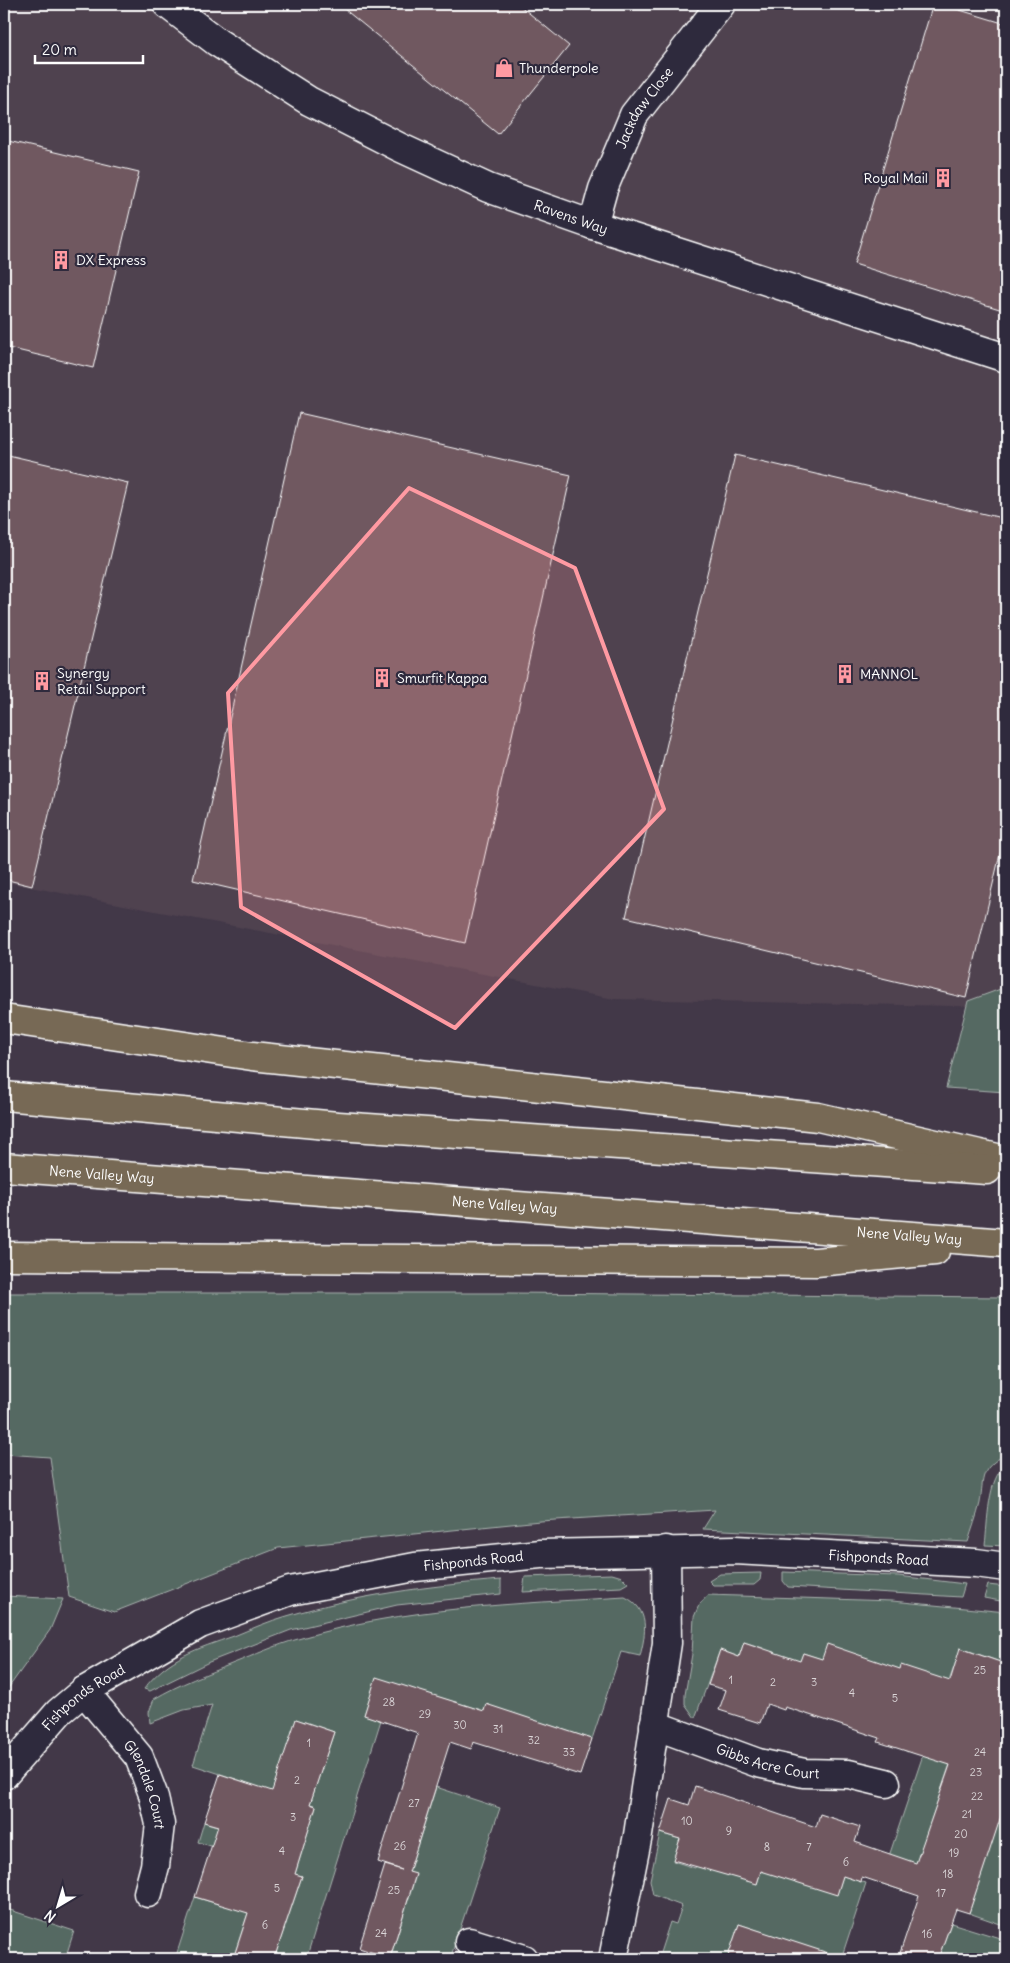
<svg xmlns="http://www.w3.org/2000/svg" width="1010" height="1963" viewBox="0 0 1010 1963" font-family="Delius,sans-serif">
<style>
.built{fill:#504250}
.green{fill:#556962;stroke:#aab4b0}
.building{fill:#705961;stroke:#fff}
.lines{fill:none;stroke-linecap:round;stroke-linejoin:round}
.street-casing{stroke:#fff;stroke-width:31}
.secondary-casing{stroke:#fff;stroke-width:31}
.highway-casing{stroke:#fff;stroke-width:31}
.street{stroke:#2f2a3d;stroke-width:28}
.secondary{stroke:#2f2a3d;stroke-width:28}
.highway{stroke:#776954;stroke-width:28}
.marked{fill:#ff9aa2;fill-opacity:0.2;stroke:#ff9aa2;stroke-width:4;stroke-linejoin:round}
.labels{text-anchor:middle;dominant-baseline:central;stroke-width:4.5;stroke-linejoin:round;paint-order:stroke}
.number-label{font-size:11px;fill:#dbd6d8}
.poi-label{font-size:14px;fill:#fff;stroke:#2f2a3d;text-anchor:start}
.street-label{font-size:14px;fill:#fff;stroke:#2f2a3d}
</style>
<rect width="100%" height="100%" fill="#423848"/>
<filter id="ink" filterUnits="userSpaceOnUse"><feTurbulence type="fractalNoise" baseFrequency=".02" numOctaves="2"/><feDisplacementMap in="SourceGraphic" scale="10" xChannelSelector="R" yChannelSelector="G"/><feConvolveMatrix kernelMatrix="1 2 1 2 8 2 1 2 1" color-interpolation-filters="sRGB"/></filter>
<g filter="url(#ink)">
<path class="built" d="M 4,4 L 1006,4 L 1006,1007 L 614,999 L 4,882 Z"/>
<g class="green">
<path d="M 1006,987 L 1006,1092 L 946,1088 L 968,1001 Z"/>
<path d="M 4,1293 L 510,1293 L 1006,1297 L 1006,1454 C 979,1470 984,1476 980,1503 C 977,1516 972,1529 968,1542 L 703,1529 L 715,1510 L 540,1521 L 278,1548 L 114,1612 L 69,1597 L 50,1457 L 4,1454 Z"/>
<path d="M 1006,1465 L 1006,1546 L 985,1545 C 988,1523 987,1478 1006,1465 Z"/>
<path d="M 783,1572 L 898,1576 L 965,1584 L 961,1597 L 788,1587 L 783,1581 Z"/>
<path d="M 761,1573 L 760,1580 L 754,1585 L 713,1585 L 709,1581 L 720,1574 Z"/>
<path d="M 612,1574 L 622,1577 L 628,1583 L 621,1587 L 523,1592 L 525,1577 Z"/>
<path d="M 501,1580 L 501,1594 L 397,1605 L 291,1630 L 209,1662 L 150,1691 L 144,1689 C 168,1657 197,1649 234,1636 C 251,1629 269,1621 287,1616 C 357,1595 428,1586 501,1580 Z"/>
<path d="M 988,1585 L 1006,1587 L 1006,1602 L 984,1598 Z"/>
<path d="M 708,1595 L 892,1601 L 1006,1612 L 1006,1664 L 961,1648 L 949,1681 L 1006,1701 L 1006,1733 L 923,1704 L 908,1752 L 902,1749 L 895,1684 L 803,1653 L 795,1676 L 763,1648 L 744,1642 L 739,1657 L 720,1650 L 695,1718 L 685,1704 L 685,1695 L 692,1654 L 694,1617 L 699,1605 Z"/>
<path d="M 4,1596 L 63,1599 L 50,1630 L 4,1694 Z"/>
<path d="M 625,1597 C 650,1609 646,1633 640,1656 L 621,1652 L 592,1739 L 486,1705 L 484,1711 L 376,1678 L 364,1715 L 381,1720 L 306,1959 L 274,1959 L 302,1876 L 295,1874 L 316,1806 L 310,1804 L 334,1732 L 296,1719 L 264,1864 L 233,1959 L 185,1959 L 176,1956 L 195,1897 L 221,1905 L 237,1854 L 198,1842 L 204,1822 L 230,1830 L 209,1808 L 215,1788 L 241,1796 L 245,1782 L 193,1765 L 212,1705 L 184,1710 L 150,1723 L 149,1712 L 154,1699 C 179,1684 207,1674 234,1663 C 255,1655 276,1645 298,1639 C 404,1607 515,1604 625,1597 Z"/>
<path d="M 933,1725 L 960,1734 L 907,1892 L 880,1883 Z"/>
<path d="M 436,1787 L 500,1808 L 450,1959 L 394,1959 L 390,1958 L 416,1875 L 409,1872 Z"/>
<path d="M 1006,1799 L 1006,1926 L 969,1913 Z"/>
<path d="M 660,1833 L 680,1839 L 673,1861 L 695,1868 L 703,1844 L 757,1884 L 763,1865 L 837,1894 L 843,1876 L 866,1883 L 841,1959 L 794,1959 L 798,1944 L 739,1924 L 727,1959 L 658,1959 L 670,1922 L 676,1924 L 682,1906 L 653,1895 L 650,1880 Z"/>
<path d="M 7,1909 L 74,1931 L 65,1959 L 4,1959 L 4,1919 Z"/>
<path d="M 951,1923 L 1006,1940 L 1006,1953 L 1004,1959 L 938,1959 Z"/>
</g>
<g class="building">
<path d="M 338,4 L 518,4 L 569,46 L 498,134 Z"/>
<path d="M 933,4 L 940,4 L 1006,24 L 1006,311 L 854,264 Z"/>
<path d="M 4,140 L 139,172 L 93,368 L 4,347 Z"/>
<path d="M 299,413 L 571,475 L 465,943 L 193,880 Z"/>
<path d="M 4,454 L 128,483 L 32,886 L 4,879 Z"/>
<path d="M 735,455 L 1006,519 L 1006,829 L 966,998 L 626,917 Z"/>
<path d="M 744,1642 L 800,1661 L 803,1653 L 822,1659 L 827,1644 L 900,1669 L 901,1665 L 950,1681 L 960,1648 L 1006,1664 L 1006,1801 L 969,1913 L 956,1909 L 938,1959 L 898,1959 L 919,1896 L 862,1877 L 861,1882 L 843,1876 L 837,1895 L 761,1871 L 757,1884 L 673,1860 L 680,1839 L 660,1833 L 671,1799 L 689,1805 L 695,1786 L 816,1827 L 820,1814 L 860,1827 L 855,1842 L 916,1863 L 950,1765 L 878,1742 L 880,1738 L 785,1707 L 784,1710 L 767,1704 L 760,1723 L 719,1710 L 726,1690 L 708,1685 L 720,1650 L 739,1657 Z"/>
<path d="M 376,1677 L 484,1711 L 486,1704 L 592,1739 L 580,1775 L 473,1742 L 471,1749 L 450,1742 L 409,1872 L 416,1874 L 390,1958 L 359,1948 L 385,1865 L 402,1870 L 378,1862 L 418,1733 L 364,1715 Z"/>
<path d="M 296,1719 L 334,1732 L 310,1804 L 316,1806 L 295,1874 L 302,1876 L 274,1959 L 233,1959 L 248,1913 L 195,1897 L 218,1826 L 204,1822 L 220,1774 L 272,1791 Z"/>
<path d="M 739,1924 L 828,1953 L 827,1959 L 727,1959 Z"/>
</g>
<g class="lines">
<g class="street-casing">
<g id="street">
<path id="s1" d="M 167,4 L 217,42 L 309,101 L 399,147 L 488,188 L 593,225 L 1006,358"/>
<path id="s2" d="M 593,225 L 603,189 L 634,115 L 721,4"/>
<path id="s3" d="M 84,1691 L 139,1757 L 153,1794 L 160,1824 L 155,1866 L 148,1893"/>
<path id="s4" d="M 654,1725 L 758,1763 L 804,1773 L 849,1774 L 886,1783"/>
<path d="M 469,1942 L 524,1959"/>
<path d="M 613,1959 L 638,1835 L 667,1643 L 666,1550"/>
</g>
</g>
<g class="secondary-casing">
<g id="secondary">
<path id="s5" d="M 4,1775 L 59,1712 L 84,1691 L 200,1624 L 290,1591 L 415,1567 L 540,1554 L 735,1550 L 976,1563 L 1006,1567"/>
</g>
</g>
<g class="highway-casing">
<g id="highway">
<path d="M 4,1019 L 252,1056 L 818,1117 L 1006,1160"/>
<path d="M 4,1096 L 338,1126 L 987,1170"/>
<path id="s6" d="M 4,1167 L 1006,1243"/>
<path d="M 4,1256 L 816,1262 L 935,1251"/>
</g>
</g>
<use href="#street" class="street"/>
<use href="#secondary" class="secondary"/>
<use href="#highway" class="highway"/>
</g>
</g>
<path class="marked" d="M 409,488 L 575,568 L 664,809 L 455,1028 L 241,907 L 228,693 Z"/>
<defs>
<g id="shop-bare" transform="scale(1.5)"><path d="M-5-2.5h2.3a2.7 3.5 0 0 1 5.4 0H5L5.5 6h-11ZM-1.5-2.5h3a1.5 2.3 0 0 0-3 0Z" fill="#ff9aa2" stroke="#2f2a3d" stroke-width="2.5" paint-order="stroke"/></g>
<g id="building-bare" transform="scale(1.5)"><path d="M-4-6H4V6H1V3H-1V6H-4ZM-2.5-4.3h1.7v1.8h-1.7ZM.8-4.3h1.7v1.8H.8ZM-2.5-1h1.7V.8h-1.7ZM.8-1h1.7V.8H.8Z" fill="#ff9aa2" stroke="#2f2a3d" stroke-width="2.5" paint-order="stroke"/></g>
</defs>
<g fill-rule="evenodd">
<use href="#shop-bare" x="504" y="68"/>
<use href="#building-bare" x="943" y="178"/>
<use href="#building-bare" x="61" y="260"/>
<use href="#building-bare" x="845" y="674"/>
<use href="#building-bare" x="382" y="678"/>
<use href="#building-bare" x="42" y="681"/>
</g>
<g class="labels">
<g class="number-label">
<text x="980" y="1670">25</text>
<text x="731" y="1680">1</text>
<text x="773" y="1682">2</text>
<text x="814" y="1682">3</text>
<text x="852" y="1693">4</text>
<text x="895" y="1698">5</text>
<text x="389" y="1702">28</text>
<text x="425" y="1714">29</text>
<text x="460" y="1725">30</text>
<text x="498" y="1729">31</text>
<text x="534" y="1740">32</text>
<text x="309" y="1743">1</text>
<text x="569" y="1752">33</text>
<text x="980" y="1752">24</text>
<text x="976" y="1772">23</text>
<text x="297" y="1780">2</text>
<text x="977" y="1796">22</text>
<text x="414" y="1803">27</text>
<text x="967" y="1814">21</text>
<text x="293" y="1817">3</text>
<text x="687" y="1821">10</text>
<text x="729" y="1831">9</text>
<text x="961" y="1834">20</text>
<text x="400" y="1846">26</text>
<text x="767" y="1847">8</text>
<text x="809" y="1847">7</text>
<text x="282" y="1851">4</text>
<text x="954" y="1853">19</text>
<text x="846" y="1862">6</text>
<text x="948" y="1874">18</text>
<text x="277" y="1888">5</text>
<text x="394" y="1890">25</text>
<text x="941" y="1893">17</text>
<text x="265" y="1925">6</text>
<text x="381" y="1933">24</text>
<text x="927" y="1934">16</text>
</g>
<g class="poi-label">
<text x="519" y="68">Thunderpole</text>
<text x="928" y="178" text-anchor="end">Royal Mail</text>
<text x="76" y="260">DX Express</text>
<text x="57" y="673">Synergy<tspan x="57" dy="16">Retail Support</tspan></text>
<text x="860" y="674">MANNOL</text>
<text x="397" y="678">Smurfit Kappa</text>
</g>
<g class="street-label">
<text stroke="none"><textPath href="#s2" startOffset="129">Jackdaw Close</textPath></text>
<text stroke="none"><textPath href="#s1" startOffset="459">Ravens Way</textPath></text>
<text stroke="none"><textPath href="#s6" startOffset="98">Nene Valley Way</textPath></text>
<text stroke="none"><textPath href="#s6" startOffset="502">Nene Valley Way</textPath></text>
<text stroke="none"><textPath href="#s6" startOffset="908">Nene Valley Way</textPath></text>
<text stroke="none"><textPath href="#s5" startOffset="938">Fishponds Road</textPath></text>
<text stroke="none"><textPath href="#s5" startOffset="532">Fishponds Road</textPath></text>
<text stroke="none"><textPath href="#s5" startOffset="112">Fishponds Road</textPath></text>
<text stroke="none"><textPath href="#s4" startOffset="120">Gibbs Acre Court</textPath></text>
<text stroke="none"><textPath href="#s3" startOffset="114">Glendale Court</textPath></text>
</g>
</g>
<rect width="1010" height="1963" fill="none" stroke="#2f2a3d" stroke-width="20"/>
<rect x="10" y="10" width="990" height="1943" fill="none" stroke="#fff" stroke-width="2" filter="url(#ink)"/>
<g transform="translate(58 1906) rotate(218)" stroke="#2f2a3d" stroke-width="4" paint-order="stroke">
<path d="M0-4L9 19L0 12L-9 19Z" fill="#ffffff"/>
<text y="-8" font-size="14" font-weight="bold" text-anchor="middle" fill="#ffffff">N</text>
</g>
<path d="M35 55v8h108v-8" fill="none" stroke="#ffffff" stroke-width="2.5"/>
<text x="42" y="55" font-size="15" fill="#ffffff" stroke="#2f2a3d" stroke-width="4" paint-order="stroke">20 m</text>
</svg>
